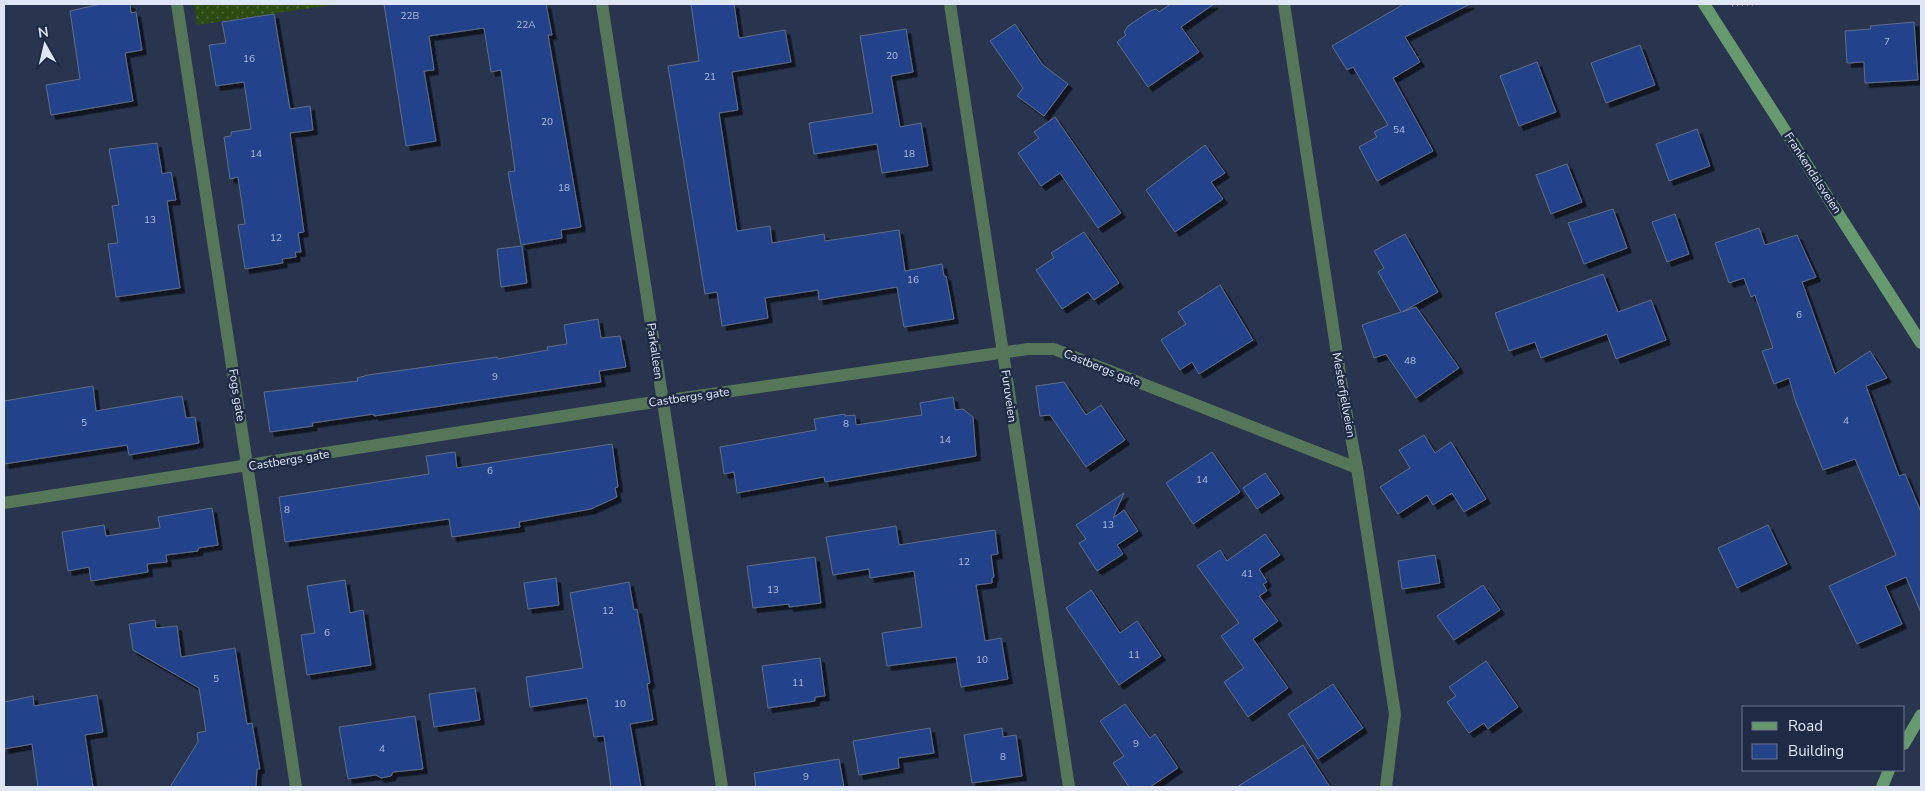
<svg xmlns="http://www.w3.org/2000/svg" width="1925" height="791" viewBox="0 0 1925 791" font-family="'Nunito Sans',sans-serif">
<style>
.green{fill:url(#green-dots)}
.building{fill:#23438b;stroke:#5f6d89;filter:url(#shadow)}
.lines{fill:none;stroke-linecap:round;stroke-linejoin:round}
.path{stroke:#828ca1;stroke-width:3;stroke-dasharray:1 4;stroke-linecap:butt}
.minor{stroke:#56765a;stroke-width:12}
.secondary{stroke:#66996d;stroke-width:12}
.labels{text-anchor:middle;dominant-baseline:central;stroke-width:5;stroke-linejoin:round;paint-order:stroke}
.number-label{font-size:10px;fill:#b0bedc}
.street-label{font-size:12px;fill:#dfe7f7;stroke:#1f2b44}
</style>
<defs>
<pattern id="green-dots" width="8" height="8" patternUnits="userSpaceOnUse" patternTransform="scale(1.25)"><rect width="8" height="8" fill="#2c4b10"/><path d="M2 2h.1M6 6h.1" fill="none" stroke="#4a6534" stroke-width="1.8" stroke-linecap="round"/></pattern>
<filter id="shadow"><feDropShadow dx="4.5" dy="4.5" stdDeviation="0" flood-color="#0009"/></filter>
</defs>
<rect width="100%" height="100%" fill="#29354e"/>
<path class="green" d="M 194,4 L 338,4 L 197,25 Z"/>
<g class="building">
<path d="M 101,4 L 130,4 L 131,13 L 136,12 L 142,50 L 125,53 L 133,101 L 51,115 L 46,85 L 80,79 L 70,11 Z"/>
<path d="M 384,4 L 546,4 L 552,35 L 548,35 L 581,227 L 561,230 L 562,238 L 521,245 L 508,172 L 515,171 L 501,70 L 491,72 L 484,28 L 429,36 L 434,70 L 424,71 L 436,141 L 406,146 Z"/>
<path d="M 691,4 L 734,4 L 739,38 L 785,30 L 791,62 L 732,72 L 738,110 L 719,113 L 737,231 L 770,226 L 772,243 L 824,234 L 825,241 L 899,230 L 905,271 L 942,264 L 944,276 L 946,276 L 954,319 L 904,327 L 897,287 L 819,300 L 818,290 L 765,298 L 768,318 L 722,326 L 717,292 L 705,294 L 668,66 L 699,61 Z"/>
<path d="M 1171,4 L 1214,4 L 1181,27 L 1199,52 L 1148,87 L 1117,42 L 1126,35 L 1124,32 L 1128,26 L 1150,11 L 1156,9 L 1159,12 Z"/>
<path d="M 1404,4 L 1470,4 L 1405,37 L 1420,62 L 1393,78 L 1433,151 L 1377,181 L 1359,147 L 1377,137 L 1374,132 L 1388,125 L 1353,67 L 1347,70 L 1332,46 Z"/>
<path d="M 274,14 L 290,109 L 310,106 L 313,130 L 290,133 L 304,232 L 298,233 L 301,252 L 295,252 L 296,257 L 282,259 L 283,263 L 245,269 L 238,225 L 245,224 L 238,177 L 230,179 L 224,137 L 231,136 L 231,132 L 251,129 L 244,82 L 216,86 L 209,45 L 226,43 L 222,22 Z"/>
<path d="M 1914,22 L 1918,80 L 1865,83 L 1864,62 L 1847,63 L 1845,31 L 1871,29 L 1870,26 Z"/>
<path d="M 1015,24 L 1043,65 L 1068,84 L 1044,116 L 1017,96 L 1023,88 L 990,41 Z"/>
<path d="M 906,29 L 913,72 L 891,76 L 900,127 L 921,123 L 928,166 L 882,173 L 877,144 L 814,154 L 809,123 L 873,113 L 860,36 Z"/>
<path d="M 1640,45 L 1655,85 L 1606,103 L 1591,63 Z"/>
<path d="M 1537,62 L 1556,112 L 1519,126 L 1500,76 Z"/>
<path d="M 1055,117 L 1121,213 L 1098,228 L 1060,173 L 1041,186 L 1018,153 L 1039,138 L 1034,132 Z"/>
<path d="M 1697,129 L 1710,166 L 1669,181 L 1656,144 Z"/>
<path d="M 157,143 L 162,174 L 171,172 L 176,200 L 167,201 L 180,288 L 116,297 L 108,244 L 118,243 L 112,206 L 119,205 L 109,149 Z"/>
<path d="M 1205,145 L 1225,173 L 1211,182 L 1223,199 L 1175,232 L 1146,190 Z"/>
<path d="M 1567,164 L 1582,202 L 1551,214 L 1536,175 Z"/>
<path d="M 1613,209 L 1627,248 L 1584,264 L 1568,223 Z"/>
<path d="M 1675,214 L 1689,254 L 1667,262 L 1652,222 Z"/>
<path d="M 1759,228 L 1765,245 L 1797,235 L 1816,277 L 1802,282 L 1835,374 L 1870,351 L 1887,378 L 1866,386 L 1899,476 L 1905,474 L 1921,512 L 1921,613 L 1906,577 L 1885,586 L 1902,624 L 1857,644 L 1829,586 L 1896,555 L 1855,459 L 1823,470 L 1795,400 L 1789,378 L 1774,384 L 1762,351 L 1773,348 L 1755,295 L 1751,297 L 1744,278 L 1729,283 L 1715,243 Z"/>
<path d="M 1084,232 L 1119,283 L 1094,300 L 1088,292 L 1062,309 L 1036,270 L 1054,258 L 1051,253 Z"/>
<path d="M 1405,234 L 1438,292 L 1402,312 L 1416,307 L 1459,368 L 1416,398 L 1386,354 L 1374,358 L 1362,325 L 1401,312 L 1378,272 L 1384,268 L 1374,251 Z"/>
<path d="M 522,246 L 527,283 L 501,287 L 497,249 Z"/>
<path d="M 1603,274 L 1618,312 L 1651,300 L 1666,340 L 1616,359 L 1607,334 L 1541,358 L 1535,342 L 1509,351 L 1495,313 Z"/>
<path d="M 1220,285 L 1253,340 L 1199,374 L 1192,362 L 1180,370 L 1161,340 L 1186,324 L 1178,312 Z"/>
<path d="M 598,319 L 601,338 L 620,336 L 626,367 L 599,371 L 601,382 L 374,416 L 374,414 L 312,423 L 313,426 L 270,432 L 264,392 L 358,381 L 357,378 L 368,375 L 497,357 L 498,359 L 548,350 L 547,347 L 567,344 L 564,325 Z"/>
<path d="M 1064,382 L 1086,415 L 1101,405 L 1125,440 L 1086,467 L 1050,415 L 1040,416 L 1036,386 Z"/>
<path d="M 93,386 L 96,411 L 182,396 L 186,418 L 195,417 L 199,443 L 129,455 L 127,445 L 4,464 L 4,401 Z"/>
<path d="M 953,397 L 955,410 L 963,409 L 973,417 L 976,456 L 825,482 L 824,477 L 737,493 L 734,472 L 724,474 L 720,447 L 816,430 L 814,419 L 845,414 L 845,416 L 855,415 L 856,425 L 922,415 L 920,403 Z"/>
<path d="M 1424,435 L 1435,453 L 1451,442 L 1486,499 L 1464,512 L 1452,493 L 1433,505 L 1427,495 L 1398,514 L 1380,487 L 1410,468 L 1399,450 Z"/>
<path d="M 612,444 L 618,487 L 615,488 L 617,497 L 591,509 L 519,522 L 520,527 L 452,537 L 449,519 L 285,542 L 279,497 L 429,474 L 426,456 L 455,452 L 457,468 Z"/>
<path d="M 1212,452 L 1240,492 L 1193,524 L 1166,483 Z"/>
<path d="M 1265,473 L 1280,494 L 1257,509 L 1243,488 Z"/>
<path d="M 1124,493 L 1113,518 L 1124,510 L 1138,531 L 1117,545 L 1123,554 L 1097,571 L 1079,543 L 1086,539 L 1076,525 Z"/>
<path d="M 212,508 L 218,545 L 198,548 L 198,551 L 166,555 L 167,562 L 147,564 L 148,572 L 91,581 L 89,567 L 68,571 L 62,532 L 104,525 L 106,536 L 160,528 L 158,517 Z"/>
<path d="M 1768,525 L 1787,564 L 1737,588 L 1718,548 Z"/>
<path d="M 896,526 L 899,545 L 995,530 L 998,554 L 991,555 L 994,577 L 992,578 L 992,583 L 976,585 L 985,641 L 1001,638 L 1008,679 L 961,687 L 956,657 L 887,666 L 882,633 L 922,627 L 914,571 L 870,578 L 869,569 L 833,575 L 826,537 Z"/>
<path d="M 1265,534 L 1280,555 L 1259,569 L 1267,582 L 1263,584 L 1267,591 L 1259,596 L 1278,621 L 1253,639 L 1288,688 L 1248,717 L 1224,682 L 1244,668 L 1221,636 L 1239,623 L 1197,566 L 1220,550 L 1227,561 Z"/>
<path d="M 1435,555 L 1440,583 L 1402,589 L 1398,561 Z"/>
<path d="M 815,557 L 821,603 L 789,607 L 789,604 L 753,608 L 747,566 Z"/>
<path d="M 556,578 L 559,605 L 528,609 L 524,583 Z"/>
<path d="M 345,580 L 350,613 L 363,610 L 371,665 L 307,675 L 301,635 L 315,633 L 307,586 Z"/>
<path d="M 629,582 L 634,610 L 637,609 L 650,683 L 647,684 L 653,720 L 630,724 L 641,787 L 611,787 L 604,736 L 594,737 L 587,698 L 530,707 L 526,677 L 583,668 L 570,593 Z"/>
<path d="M 1483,585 L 1500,610 L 1454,640 L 1437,616 Z"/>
<path d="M 1091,590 L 1120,633 L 1137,621 L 1161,656 L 1119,685 L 1066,608 Z"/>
<path d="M 155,620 L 156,628 L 177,626 L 181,657 L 235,648 L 247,724 L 252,723 L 260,769 L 257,769 L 256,787 L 170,787 L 198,742 L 197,733 L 206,731 L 199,688 L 133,650 L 129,624 Z"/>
<path d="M 820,658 L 825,696 L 815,697 L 815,701 L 768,708 L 762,666 Z"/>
<path d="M 1486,661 L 1518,707 L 1488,729 L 1484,723 L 1469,733 L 1447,702 L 1456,696 L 1449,687 Z"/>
<path d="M 1333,684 L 1363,728 L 1318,759 L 1288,714 Z"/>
<path d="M 475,688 L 480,720 L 434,727 L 429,694 Z"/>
<path d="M 97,695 L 103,732 L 85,735 L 93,787 L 38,787 L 32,744 L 4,749 L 4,702 L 33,696 L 34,706 Z"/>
<path d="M 1125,704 L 1150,738 L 1155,734 L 1178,768 L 1150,787 L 1129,787 L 1113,763 L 1124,756 L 1100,721 Z"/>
<path d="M 415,716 L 423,769 L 393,772 L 391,776 L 381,778 L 376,775 L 348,779 L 339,727 Z"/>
<path d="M 930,728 L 934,753 L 898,758 L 899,768 L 859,775 L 853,741 Z"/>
<path d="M 1002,728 L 1003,737 L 1016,735 L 1022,776 L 972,783 L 964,735 Z"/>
<path d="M 1303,745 L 1330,787 L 1237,787 Z"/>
<path d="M 839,759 L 844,787 L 756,787 L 754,773 Z"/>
</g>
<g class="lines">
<path class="path" d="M 1732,5 L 1755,4"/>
<g class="minor">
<path d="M 177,4 L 296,787"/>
<path d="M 602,4 L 722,787"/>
<path d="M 950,4 L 1069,787"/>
<path d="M 1284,4 L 1344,400 L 1357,468 L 1395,714 L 1386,787"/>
<path d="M 4,503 L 634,405 L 1028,349 L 1054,349 L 1357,468"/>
</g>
<g class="secondary">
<path d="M 1704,4 L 1921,343"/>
<path d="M 1904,744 L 1921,715"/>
<path d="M 1882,787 L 1889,770"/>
</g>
</g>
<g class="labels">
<g class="number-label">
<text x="410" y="16">22B</text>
<text x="526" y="25">22A</text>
<text x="1887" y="42">7</text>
<text x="892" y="56">20</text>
<text x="249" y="59">16</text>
<text x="710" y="77">21</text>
<text x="547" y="122">20</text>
<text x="1399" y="130">54</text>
<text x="256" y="154">14</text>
<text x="909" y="154">18</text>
<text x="564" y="188">18</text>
<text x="150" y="220">13</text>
<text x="276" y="238">12</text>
<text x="913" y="280">16</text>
<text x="1799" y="315">6</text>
<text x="1410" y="361">48</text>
<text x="495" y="377">9</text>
<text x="1846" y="421">4</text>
<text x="84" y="423">5</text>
<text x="846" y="424">8</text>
<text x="945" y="440">14</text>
<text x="490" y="471">6</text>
<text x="1202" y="480">14</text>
<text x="287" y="510">8</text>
<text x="1108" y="525">13</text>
<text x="964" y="562">12</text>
<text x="1247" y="574">41</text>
<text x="773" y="590">13</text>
<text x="608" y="611">12</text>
<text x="327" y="633">6</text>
<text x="1134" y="655">11</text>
<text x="982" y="660">10</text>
<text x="216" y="679">5</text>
<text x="798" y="683">11</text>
<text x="620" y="704">10</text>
<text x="1136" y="744">9</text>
<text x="382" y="749">4</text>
<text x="1003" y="757">8</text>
<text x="806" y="777">9</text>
</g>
<g class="street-label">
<text transform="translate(1813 173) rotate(57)">Frankendalsveien</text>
<text transform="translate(655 351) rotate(82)">Parkalleen</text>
<text transform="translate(1102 368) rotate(22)">Castbergs gate</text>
<text transform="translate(237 395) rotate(81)">Fogs gate</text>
<text transform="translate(1344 395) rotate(80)">Mesterfjellveien</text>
<text transform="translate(1009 396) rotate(82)">Furuveien</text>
<text transform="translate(689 397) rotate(-8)">Castbergs gate</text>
<text transform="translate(289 460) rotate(-9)">Castbergs gate</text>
</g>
</g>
<rect width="1925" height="791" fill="none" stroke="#dfe7f7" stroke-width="10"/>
<rect x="1742" y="706" width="162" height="65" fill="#1f2b44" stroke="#6c768c"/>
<rect x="1752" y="722" width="25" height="8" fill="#66996d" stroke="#6c768c"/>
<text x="1788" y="731" font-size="15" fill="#dfe7f7">Road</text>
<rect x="1752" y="744" width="25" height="15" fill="#23438b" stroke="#6c768c"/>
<text x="1788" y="756" font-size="15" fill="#dfe7f7">Building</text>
<g transform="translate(45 45) rotate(352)" stroke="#1f2b44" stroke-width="4" paint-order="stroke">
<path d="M0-4L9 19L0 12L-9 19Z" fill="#dfe7f7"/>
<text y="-8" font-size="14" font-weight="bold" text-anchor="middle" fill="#dfe7f7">N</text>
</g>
</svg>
